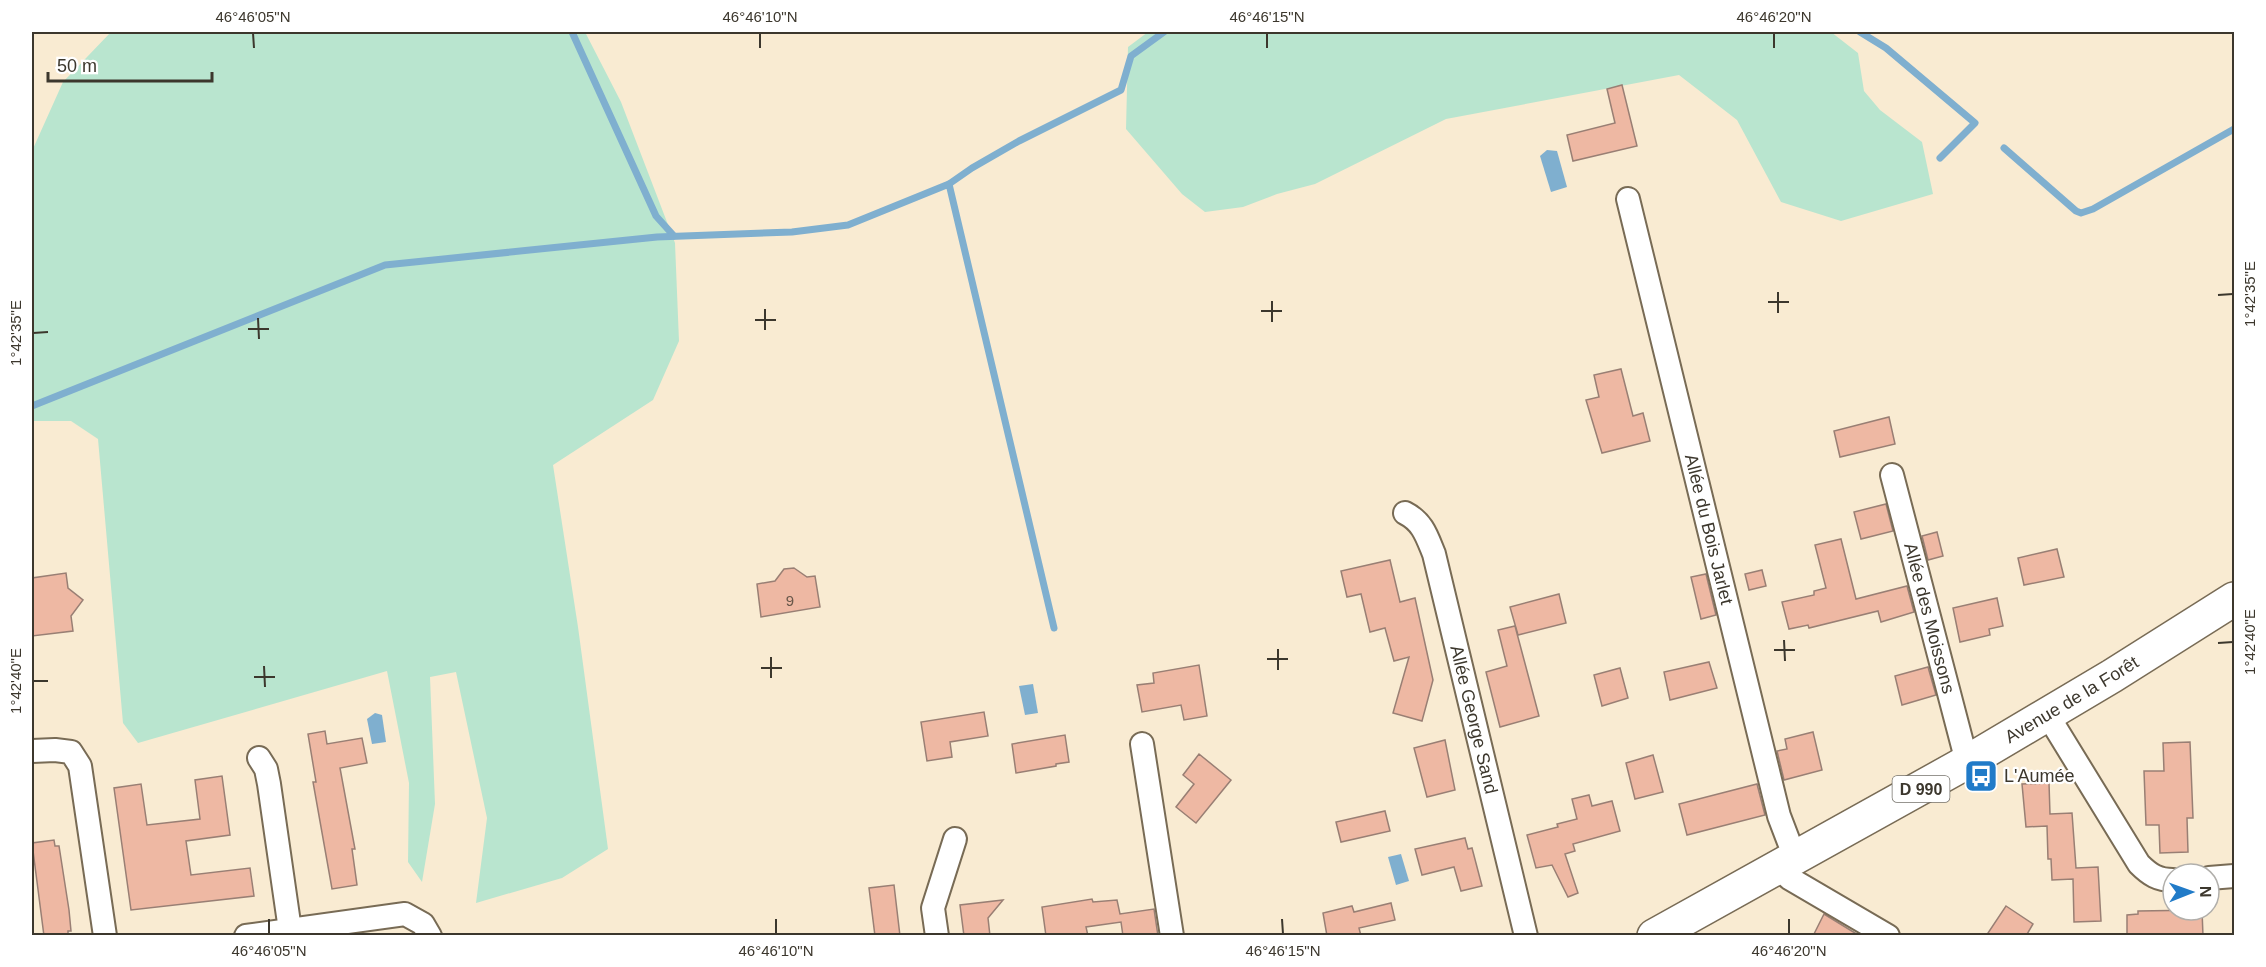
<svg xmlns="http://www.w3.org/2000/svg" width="2266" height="967" viewBox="0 0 2266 967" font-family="Arial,sans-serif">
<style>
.green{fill:#b9e5cf}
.water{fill:#7fafcf}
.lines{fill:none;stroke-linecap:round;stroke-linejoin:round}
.stream{stroke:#7fafcf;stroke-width:7}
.building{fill:#eeb8a3;stroke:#997f74;stroke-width:1.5}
.street-casing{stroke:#786b55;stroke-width:26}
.primary-casing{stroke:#786b55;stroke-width:36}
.street{stroke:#fff;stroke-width:22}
.primary{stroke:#fff;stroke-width:33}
.ticks{fill:none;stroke:#3c372d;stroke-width:2}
.labels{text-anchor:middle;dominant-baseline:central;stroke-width:4.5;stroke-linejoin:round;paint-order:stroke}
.number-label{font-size:15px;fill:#68574a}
.shield{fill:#fff;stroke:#76736c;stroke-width:1.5}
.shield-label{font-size:16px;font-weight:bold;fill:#3c372d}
.street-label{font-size:18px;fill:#3c372d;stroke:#fff}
.poi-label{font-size:18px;fill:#3c372d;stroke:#fff;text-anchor:start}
.neatline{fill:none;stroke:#3c372d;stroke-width:2}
.ticks-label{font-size:15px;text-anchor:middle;fill:#3c372d}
</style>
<rect width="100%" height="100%" fill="#f9ebd2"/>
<g class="green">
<path d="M 111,32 L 585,32 L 621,102 L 675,243 L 679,341 L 653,400 L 553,465 L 578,627 L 608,849 L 562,878 L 476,903 L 487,818 L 456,672 L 430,677 L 435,804 L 422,882 L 408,862 L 409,783 L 387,671 L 138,743 L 123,723 L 98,439 L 71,421 L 32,421 L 32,151 L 63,82 Z"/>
<path d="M 1148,32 L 1831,32 L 1858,53 L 1864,91 L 1880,110 L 1922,142 L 1933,194 L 1841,221 L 1781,202 L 1737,120 L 1679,75 L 1446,119 L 1315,184 L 1277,194 L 1243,207 L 1205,212 L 1182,194 L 1126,129 L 1128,47 Z"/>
</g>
<g class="water">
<path d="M 1547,150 L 1557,151 L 1567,187 L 1551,192 L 1540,156 Z"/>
<path d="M 1033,684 L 1038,713 L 1025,715 L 1019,686 Z"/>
<path d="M 375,713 L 382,715 L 386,742 L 372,744 L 367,719 Z"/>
<path d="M 1401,854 L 1409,881 L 1396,885 L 1388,857 Z"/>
</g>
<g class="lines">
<g class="stream">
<path d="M 572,32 L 656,216 L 674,236"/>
<path d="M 1860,32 L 1886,48 L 1975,123 L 1940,158"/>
<path d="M 2004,148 L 2076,211 L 2081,213 L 2093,209 L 2234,129"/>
<path d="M 949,184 L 972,168 L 1019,141 L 1121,90 L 1131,56 L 1164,32"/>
<path d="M 32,406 L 385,265 L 657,237 L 792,232 L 848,225 L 949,184 L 1054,628"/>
</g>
</g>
<g class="building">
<path d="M 1622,85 L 1637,146 L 1573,161 L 1567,135 L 1615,123 L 1607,89 Z"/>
<path d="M 1621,369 L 1633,416 L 1643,413 L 1650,441 L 1602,453 L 1586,400 L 1599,397 L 1594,375 Z"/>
<path d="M 1889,417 L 1895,444 L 1840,457 L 1834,431 Z"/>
<path d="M 1886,504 L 1893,531 L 1861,539 L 1854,512 Z"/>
<path d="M 1937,532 L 1943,556 L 1928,560 L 1922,536 Z"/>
<path d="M 1841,539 L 1856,599 L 1907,586 L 1914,612 L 1881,622 L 1878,611 L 1809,628 L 1808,625 L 1789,629 L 1782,602 L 1814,595 L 1814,591 L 1826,588 L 1815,545 Z"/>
<path d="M 2057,549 L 2064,577 L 2024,585 L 2018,558 Z"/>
<path d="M 1390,560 L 1400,602 L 1415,598 L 1433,680 L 1422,721 L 1393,713 L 1409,657 L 1394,661 L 1385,628 L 1370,632 L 1361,594 L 1347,597 L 1341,571 Z"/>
<path d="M 794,568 L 807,577 L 815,576 L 820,607 L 761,617 L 757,584 L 775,581 L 784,569 Z"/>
<path d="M 1762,570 L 1766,586 L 1749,590 L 1745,574 Z"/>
<path d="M 66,573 L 68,588 L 83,600 L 71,616 L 73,631 L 32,636 L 32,578 Z"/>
<path d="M 1706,574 L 1716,615 L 1701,619 L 1691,577 Z"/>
<path d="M 1559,594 L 1566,623 L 1518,635 L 1510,607 Z"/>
<path d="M 1997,598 L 2003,626 L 1989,629 L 1990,635 L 1960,642 L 1953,608 Z"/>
<path d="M 1515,626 L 1539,716 L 1500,727 L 1486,672 L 1507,666 L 1498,630 Z"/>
<path d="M 1709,662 L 1717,688 L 1670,700 L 1664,672 Z"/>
<path d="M 1199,665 L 1207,716 L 1184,720 L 1181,705 L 1142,712 L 1137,685 L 1154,683 L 1153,673 Z"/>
<path d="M 1928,667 L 1936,695 L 1902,705 L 1895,676 Z"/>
<path d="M 1620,668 L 1628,698 L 1602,706 L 1594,675 Z"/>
<path d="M 984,712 L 988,736 L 950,742 L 952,757 L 927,761 L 921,722 Z"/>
<path d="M 325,731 L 327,744 L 362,738 L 367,763 L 340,768 L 355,849 L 352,849 L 357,885 L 332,889 L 313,782 L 316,782 L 308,734 Z"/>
<path d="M 1813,732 L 1822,770 L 1784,780 L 1777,751 L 1787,749 L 1785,739 Z"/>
<path d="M 1065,735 L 1069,762 L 1056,764 L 1056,766 L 1016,773 L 1012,744 Z"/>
<path d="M 1445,740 L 1455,790 L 1427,797 L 1414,748 Z"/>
<path d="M 2190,742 L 2193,818 L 2187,818 L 2188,852 L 2160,853 L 2159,825 L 2146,825 L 2144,771 L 2164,771 L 2163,743 Z"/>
<path d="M 1199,754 L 1231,780 L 1196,823 L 1176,807 L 1194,784 L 1183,775 Z"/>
<path d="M 1653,755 L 1663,792 L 1635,799 L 1626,763 Z"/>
<path d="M 222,776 L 230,835 L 186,841 L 191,875 L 250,868 L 254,896 L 131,910 L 114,788 L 141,784 L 147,825 L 200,819 L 195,780 Z"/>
<path d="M 2049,783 L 2050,814 L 2072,813 L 2076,868 L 2098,867 L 2101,921 L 2074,922 L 2073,879 L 2052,880 L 2051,859 L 2048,859 L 2047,826 L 2026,827 L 2022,784 Z"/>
<path d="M 1757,784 L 1765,815 L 1687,835 L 1679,804 Z"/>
<path d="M 1589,795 L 1592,806 L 1612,801 L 1620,831 L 1573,844 L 1575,851 L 1565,854 L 1578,893 L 1568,897 L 1552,865 L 1536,868 L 1527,835 L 1558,827 L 1557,824 L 1577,819 L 1572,799 Z"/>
<path d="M 1385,811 L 1390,831 L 1341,842 L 1336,822 Z"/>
<path d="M 1465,838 L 1468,849 L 1472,848 L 1482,886 L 1461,891 L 1454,867 L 1422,875 L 1415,849 Z"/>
<path d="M 54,840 L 55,846 L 59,846 L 69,910 L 71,931 L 68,931 L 68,936 L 44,936 L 32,843 Z"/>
<path d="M 894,885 L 900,936 L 875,936 L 869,888 Z"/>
<path d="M 1092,899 L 1093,902 L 1117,900 L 1120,914 L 1154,909 L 1158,936 L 1123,936 L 1121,922 L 1086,927 L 1088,936 L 1046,936 L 1042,907 Z"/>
<path d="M 1003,900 L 988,918 L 990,936 L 964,936 L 960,905 Z"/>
<path d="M 1391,903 L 1395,920 L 1359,928 L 1361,936 L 1327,936 L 1323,913 L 1352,906 L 1354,912 Z"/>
<path d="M 2006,906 L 2033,924 L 2026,936 L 1986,936 Z"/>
<path d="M 2202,910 L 2203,936 L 2127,936 L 2127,915 L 2138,914 L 2138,911 Z"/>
<path d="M 1824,914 L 1860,936 L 1813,936 Z"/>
</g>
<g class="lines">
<g class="street-casing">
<g id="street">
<path id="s1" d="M 1628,199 L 1779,816 L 1795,858"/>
<path id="s2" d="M 1892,475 L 1967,762"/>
<path id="s3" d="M 1405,513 C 1423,522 1427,537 1434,554 L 1526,936"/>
<path d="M 2047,714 L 2139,864 C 2150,875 2158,880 2173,880"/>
<path d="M 1142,744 L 1172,936"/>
<path d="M 32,751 L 55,750 L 71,752 L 80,766 L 105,936"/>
<path d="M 259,758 L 266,769 L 269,784 L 290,930"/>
<path d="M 1783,865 L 1789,878 L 1888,936"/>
<path d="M 2209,878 L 2234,876"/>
<path d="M 246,936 L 405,914 L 423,924 L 430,936"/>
<path d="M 937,936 L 933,908 L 955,839"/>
</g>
</g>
<g class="primary-casing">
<g id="primary">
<path id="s4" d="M 1654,936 L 1967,762 L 2112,676 L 2234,599"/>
</g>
</g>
<use href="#street" class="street"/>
<use href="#primary" class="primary"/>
</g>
<path class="ticks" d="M 253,33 L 254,48M 760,33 L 760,48M 1267,33 L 1267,48M 1774,33 L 1774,48M 1778,292 L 1778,313M 2218,295 L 2233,294M 1272,301 L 1272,322M 1768,302 L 1789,302M 765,309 L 765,330M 1261,311 L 1282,311M 258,318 L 259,339M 755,320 L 776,320M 248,329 L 269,329M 33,333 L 48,332M 1784,640 L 1785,661M 2218,643 L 2233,642M 1278,649 L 1278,670M 1774,650 L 1795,650M 771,657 L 771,678M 1267,659 L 1288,659M 264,666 L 265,687M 761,668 L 782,668M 254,677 L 275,677M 33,681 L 48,681M 269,919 L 269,934M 776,919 L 776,934M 1282,919 L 1283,934M 1789,919 L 1789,934"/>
<defs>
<g id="bus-square" transform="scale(1.725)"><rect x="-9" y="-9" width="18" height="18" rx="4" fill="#217bc8" stroke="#fff"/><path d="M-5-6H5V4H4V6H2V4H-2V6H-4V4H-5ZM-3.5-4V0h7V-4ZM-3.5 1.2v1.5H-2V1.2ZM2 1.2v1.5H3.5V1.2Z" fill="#fff"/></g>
</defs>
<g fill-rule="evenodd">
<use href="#bus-square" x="1981" y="776"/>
</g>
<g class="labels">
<g class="number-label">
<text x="790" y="600">9</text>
</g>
<rect class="shield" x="1892.5" y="776" width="57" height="26" rx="4.5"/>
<g class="shield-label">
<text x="1921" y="789">D 990</text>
</g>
<g class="street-label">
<text stroke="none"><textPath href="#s1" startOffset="340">Allée du Bois Jarlet</textPath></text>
<text stroke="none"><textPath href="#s2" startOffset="148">Allée des Moissons</textPath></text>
<text stroke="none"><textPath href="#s4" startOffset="480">Avenue de la Forêt</textPath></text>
<text stroke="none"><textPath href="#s3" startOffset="222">Allée George Sand</textPath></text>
</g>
<g class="poi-label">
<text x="2004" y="776">L'Aumée</text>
</g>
</g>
<rect width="2266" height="967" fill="none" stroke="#ffffff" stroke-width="66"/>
<g transform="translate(2191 892) rotate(89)"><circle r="28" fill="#ffffff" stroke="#b1afab" stroke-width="1.5"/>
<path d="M0-4.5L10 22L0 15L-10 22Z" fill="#217bc8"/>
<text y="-9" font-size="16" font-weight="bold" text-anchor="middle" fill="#3c372d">N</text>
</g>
<path d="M48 72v9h164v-9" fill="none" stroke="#3c372d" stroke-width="3"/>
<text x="57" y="72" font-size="18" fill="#3c372d" stroke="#ffffff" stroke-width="4.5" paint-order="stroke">50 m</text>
<rect x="33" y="33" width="2200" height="901" class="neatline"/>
<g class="ticks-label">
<text x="253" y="22">46°46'05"N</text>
<text x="760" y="22">46°46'10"N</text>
<text x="1267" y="22">46°46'15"N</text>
<text x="1774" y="22">46°46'20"N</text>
<text transform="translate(2250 294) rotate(-90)" y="5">1°42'35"E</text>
<text transform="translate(16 333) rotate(-90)" y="5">1°42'35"E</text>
<text transform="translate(2250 642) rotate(-90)" y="5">1°42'40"E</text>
<text transform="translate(16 681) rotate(-90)" y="5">1°42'40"E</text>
<text x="269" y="956">46°46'05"N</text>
<text x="776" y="956">46°46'10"N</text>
<text x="1283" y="956">46°46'15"N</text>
<text x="1789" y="956">46°46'20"N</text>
</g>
</svg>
